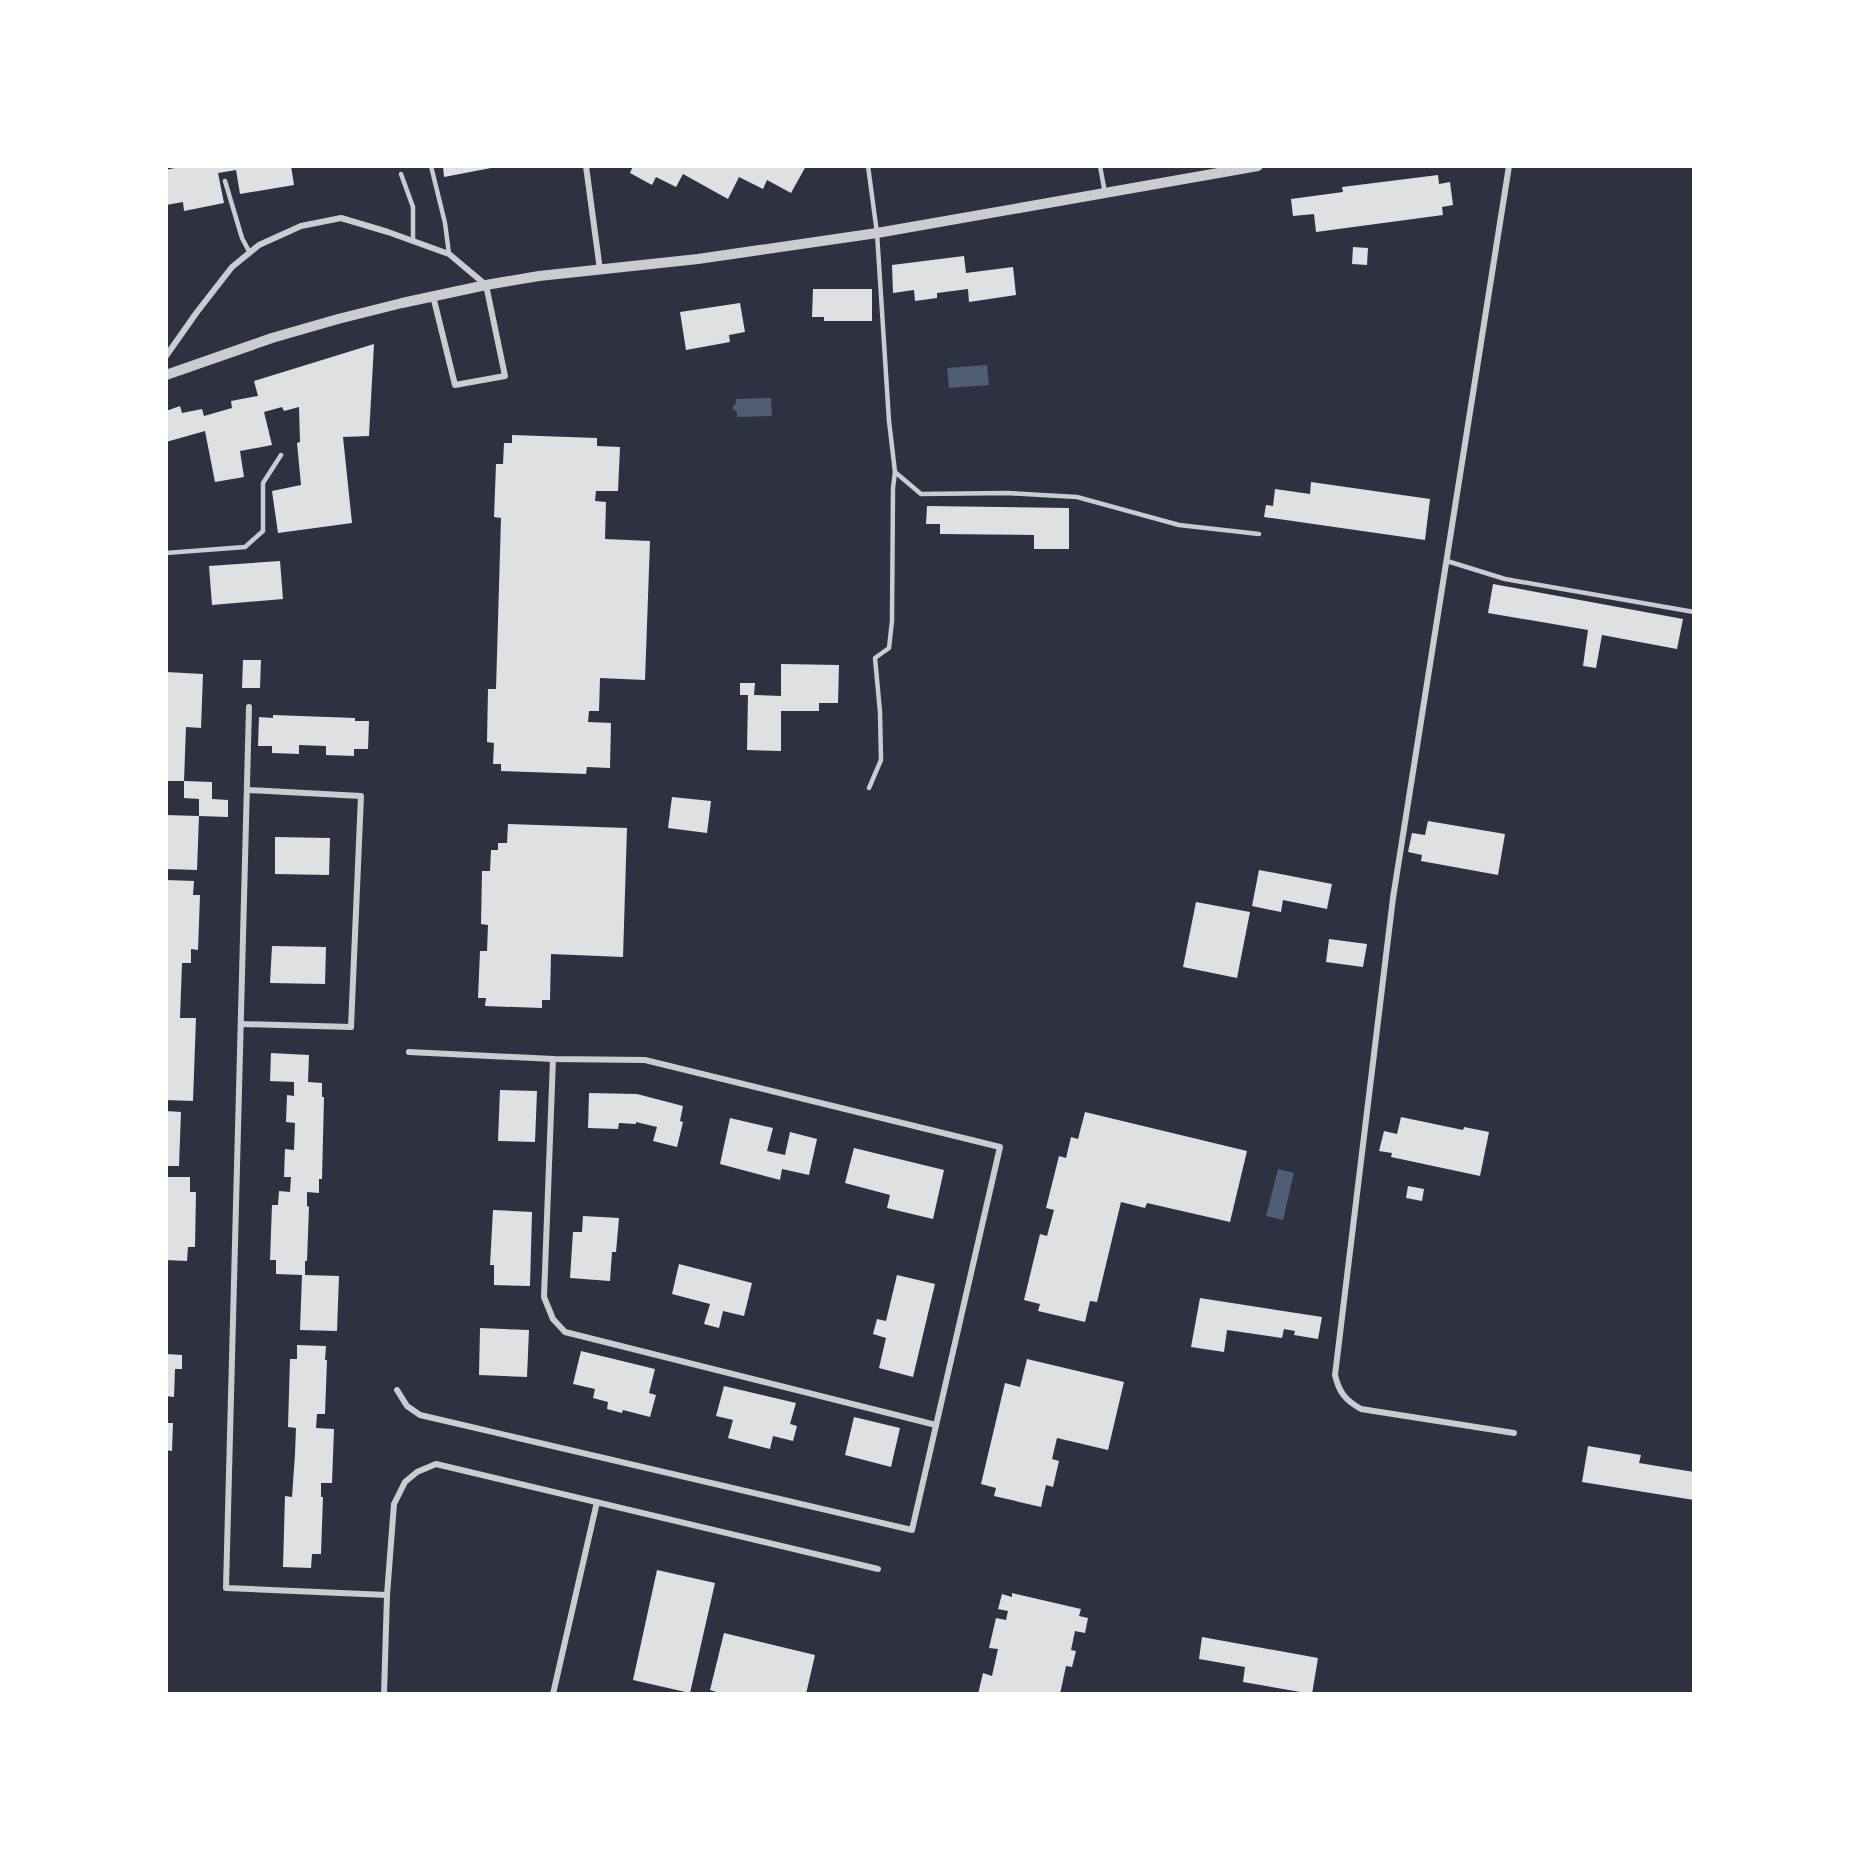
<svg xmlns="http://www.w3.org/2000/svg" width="1860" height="1860" viewBox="0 0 1860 1860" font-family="Inter,sans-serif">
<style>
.water{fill:#4f5d75}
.building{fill:#e0e0e3}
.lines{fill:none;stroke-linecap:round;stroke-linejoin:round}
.service{stroke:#caccd0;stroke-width:4.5}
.minor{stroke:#caccd0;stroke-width:6}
.tertiary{stroke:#caccd0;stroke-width:10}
</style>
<rect width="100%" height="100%" fill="#2d3142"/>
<g class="water">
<path d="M 987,365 L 989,385 L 949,388 L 947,368 Z"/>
<path d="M 771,398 L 772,416 L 737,417 L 737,412 L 732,408 L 736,403 L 736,399 Z"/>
<path d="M 1278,1169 L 1294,1173 L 1283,1220 L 1266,1216 Z"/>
</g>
<g class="building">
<path d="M 183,166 L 291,166 L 294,185 L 240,194 L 236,170 L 218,173 L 224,203 L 184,211 L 183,202 L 166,205 L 166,170 Z"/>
<path d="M 443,166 L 491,166 L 491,168 L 444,177 Z"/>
<path d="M 633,166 L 806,166 L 791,193 L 767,180 L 763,189 L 739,177 L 728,199 L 683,174 L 676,187 L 656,177 L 652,185 L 630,173 Z"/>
<path d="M 1438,175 L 1439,184 L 1450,182 L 1453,205 L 1442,207 L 1443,215 L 1316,232 L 1314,214 L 1293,216 L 1291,199 L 1343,192 L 1342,187 Z"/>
<path d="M 1353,247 L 1368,248 L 1367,265 L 1352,264 Z"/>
<path d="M 964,256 L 966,273 L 1013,267 L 1016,295 L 969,302 L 968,289 L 937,293 L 937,298 L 915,301 L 914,290 L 893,293 L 892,265 Z"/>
<path d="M 813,289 L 872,289 L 872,321 L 824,321 L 824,317 L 812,317 Z"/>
<path d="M 740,303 L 745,332 L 729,335 L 730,342 L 686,350 L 680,312 Z"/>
<path d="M 374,344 L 369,436 L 343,437 L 352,523 L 278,533 L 272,491 L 301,485 L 297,443 L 300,442 L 299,407 L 284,411 L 282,407 L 264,412 L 272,445 L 240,451 L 244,477 L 215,482 L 205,431 L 166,442 L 166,411 L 180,406 L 182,413 L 202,409 L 204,416 L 232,408 L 231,401 L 258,396 L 254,381 Z"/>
<path d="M 512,435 L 597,438 L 597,446 L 620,447 L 618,491 L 596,491 L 595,501 L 606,502 L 605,539 L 650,541 L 645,680 L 600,678 L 599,711 L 589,711 L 588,722 L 611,723 L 610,768 L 587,767 L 586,774 L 501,771 L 501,764 L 493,764 L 494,743 L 487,742 L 488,689 L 496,689 L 501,518 L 494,517 L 496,464 L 503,464 L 504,443 L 512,443 Z"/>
<path d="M 1311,482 L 1430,499 L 1425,540 L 1264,517 L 1266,505 L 1273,506 L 1275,489 L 1310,494 Z"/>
<path d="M 927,506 L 1069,508 L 1069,549 L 1034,549 L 1034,535 L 940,534 L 940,524 L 926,524 Z"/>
<path d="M 280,561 L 283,599 L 212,605 L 209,566 Z"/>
<path d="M 1493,584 L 1683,619 L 1677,649 L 1602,635 L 1596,668 L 1583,666 L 1588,630 L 1488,613 Z"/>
<path d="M 243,660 L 261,660 L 260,688 L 242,688 Z"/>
<path d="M 781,664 L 839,665 L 838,703 L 819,703 L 819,711 L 781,711 L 781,751 L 747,750 L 748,695 L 740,695 L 740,683 L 755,683 L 754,695 L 781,696 Z"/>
<path d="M 166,672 L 203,674 L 201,728 L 186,727 L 184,781 L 166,781 Z"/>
<path d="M 273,715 L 355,718 L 355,721 L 369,721 L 368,749 L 354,749 L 354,756 L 326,755 L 326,746 L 299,745 L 299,754 L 272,753 L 272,746 L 258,746 L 259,717 L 273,718 Z"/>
<path d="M 184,781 L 212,782 L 212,799 L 228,800 L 228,817 L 199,816 L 199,799 L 184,798 Z"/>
<path d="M 672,797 L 711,801 L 707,833 L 668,828 Z"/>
<path d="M 166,815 L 199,816 L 197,870 L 166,869 Z"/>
<path d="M 1428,821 L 1505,834 L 1498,875 L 1421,861 L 1422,855 L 1408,852 L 1412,833 L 1425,835 Z"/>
<path d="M 508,824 L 627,828 L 623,957 L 551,954 L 550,1000 L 542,1000 L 542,1008 L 485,1006 L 486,998 L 478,998 L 480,951 L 487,951 L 488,925 L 481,924 L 482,871 L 490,871 L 491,850 L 498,850 L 498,843 L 507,843 Z"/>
<path d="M 275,837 L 330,838 L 329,875 L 275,874 Z"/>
<path d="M 1259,870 L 1332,884 L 1327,909 L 1283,900 L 1281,912 L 1252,906 Z"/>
<path d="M 166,880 L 194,881 L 193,895 L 200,895 L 198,950 L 191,949 L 191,963 L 182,963 L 180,1018 L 196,1018 L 193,1101 L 166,1100 Z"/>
<path d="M 1196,902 L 1250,912 L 1237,978 L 1183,967 Z"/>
<path d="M 1329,939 L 1367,944 L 1363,967 L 1326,962 Z"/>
<path d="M 272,946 L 326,947 L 325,984 L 270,983 Z"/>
<path d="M 271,1053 L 309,1055 L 308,1082 L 322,1083 L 322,1097 L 324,1097 L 322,1179 L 319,1179 L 319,1193 L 307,1192 L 307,1206 L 309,1207 L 307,1261 L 305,1261 L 305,1275 L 339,1276 L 337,1331 L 300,1330 L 302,1275 L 276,1274 L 276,1260 L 270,1260 L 272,1205 L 278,1205 L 279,1191 L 290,1192 L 291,1177 L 284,1177 L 285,1149 L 294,1150 L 295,1123 L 286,1122 L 287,1095 L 294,1096 L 294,1082 L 270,1081 Z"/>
<path d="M 500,1090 L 537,1091 L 535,1142 L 498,1141 Z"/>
<path d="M 589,1093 L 637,1094 L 683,1106 L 680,1121 L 683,1122 L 677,1147 L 653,1141 L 657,1127 L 636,1122 L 636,1124 L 619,1123 L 618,1129 L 588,1128 Z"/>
<path d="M 166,1111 L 181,1112 L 179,1166 L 166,1166 Z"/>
<path d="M 1085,1112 L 1247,1151 L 1230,1222 L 1147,1203 L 1145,1208 L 1121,1202 L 1097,1302 L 1090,1301 L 1085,1322 L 1038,1311 L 1040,1304 L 1024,1300 L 1040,1234 L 1047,1236 L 1054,1210 L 1046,1208 L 1059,1156 L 1066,1158 L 1071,1137 L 1078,1139 Z"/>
<path d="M 1401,1117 L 1463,1130 L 1464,1127 L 1489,1132 L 1480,1176 L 1391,1157 L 1392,1153 L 1379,1151 L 1384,1131 L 1397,1134 Z"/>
<path d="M 730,1118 L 773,1128 L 767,1151 L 785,1155 L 790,1132 L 817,1139 L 809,1175 L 782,1169 L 780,1180 L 720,1164 Z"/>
<path d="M 854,1148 L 944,1170 L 933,1219 L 887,1208 L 890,1195 L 845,1183 Z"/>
<path d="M 166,1177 L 190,1177 L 190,1192 L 196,1192 L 195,1247 L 188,1247 L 187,1261 L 166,1260 Z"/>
<path d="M 1408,1186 L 1424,1189 L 1422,1201 L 1406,1198 Z"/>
<path d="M 493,1210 L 532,1212 L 530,1286 L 494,1285 L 494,1265 L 490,1265 Z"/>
<path d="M 583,1216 L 619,1218 L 616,1252 L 612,1252 L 610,1281 L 570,1278 L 573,1232 L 582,1232 Z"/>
<path d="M 679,1264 L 752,1283 L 744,1316 L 723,1311 L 719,1328 L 704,1324 L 710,1304 L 672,1294 Z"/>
<path d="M 897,1275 L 935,1284 L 913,1377 L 879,1368 L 886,1338 L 873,1334 L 877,1319 L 886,1321 Z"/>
<path d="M 1200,1298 L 1322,1317 L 1318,1339 L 1294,1335 L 1295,1331 L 1284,1329 L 1282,1338 L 1227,1330 L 1224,1352 L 1191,1347 Z"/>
<path d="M 480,1328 L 529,1330 L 527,1377 L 479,1375 Z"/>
<path d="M 297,1345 L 326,1346 L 325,1360 L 327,1360 L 325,1414 L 317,1414 L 316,1428 L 334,1429 L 332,1483 L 321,1483 L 321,1497 L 323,1497 L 321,1554 L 312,1554 L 311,1568 L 283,1567 L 285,1496 L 292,1497 L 295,1454 L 296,1428 L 288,1427 L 290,1359 L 297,1359 Z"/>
<path d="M 581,1351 L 655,1369 L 649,1393 L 656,1395 L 650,1417 L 623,1410 L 622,1413 L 607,1409 L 608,1402 L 593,1398 L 595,1389 L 573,1384 Z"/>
<path d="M 166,1354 L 182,1355 L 182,1369 L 175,1369 L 174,1397 L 166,1396 Z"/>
<path d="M 1027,1359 L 1124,1382 L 1108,1450 L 1057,1438 L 1052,1459 L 1059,1461 L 1053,1487 L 1046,1485 L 1041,1507 L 994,1496 L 996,1488 L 981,1484 L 1005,1383 L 1020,1387 Z"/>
<path d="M 724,1386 L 796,1403 L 790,1424 L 797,1426 L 793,1441 L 773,1436 L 770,1449 L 728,1438 L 733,1420 L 716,1416 Z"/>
<path d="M 854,1417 L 900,1428 L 891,1467 L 845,1455 Z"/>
<path d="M 166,1423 L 173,1423 L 172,1451 L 166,1450 Z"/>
<path d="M 1588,1446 L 1641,1455 L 1639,1463 L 1694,1472 L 1694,1500 L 1582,1482 Z"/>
<path d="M 657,1570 L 715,1583 L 690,1693 L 633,1680 Z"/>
<path d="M 1012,1593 L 1081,1609 L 1079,1616 L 1088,1618 L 1085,1633 L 1075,1631 L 1071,1650 L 1076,1651 L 1072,1667 L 1066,1666 L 1060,1694 L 978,1694 L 983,1673 L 992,1676 L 998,1649 L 989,1648 L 996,1618 L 1006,1620 L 1008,1611 L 998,1609 L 1002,1594 L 1012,1597 Z"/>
<path d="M 724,1633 L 815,1655 L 806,1694 L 723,1694 L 710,1690 Z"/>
<path d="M 1202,1637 L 1318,1658 L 1312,1694 L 1243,1682 L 1245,1667 L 1199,1659 Z"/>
</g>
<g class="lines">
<g class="service">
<path d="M 431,166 L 445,223 L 449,254"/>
<path d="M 868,166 L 877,233 L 889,421 L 895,472 L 921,494 L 1007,493 L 1077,497 L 1179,525 L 1259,534"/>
<path d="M 1100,166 L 1105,193"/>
<path d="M 401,174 L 413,207 L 413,241"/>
<path d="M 225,181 L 242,238 L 250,253"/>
<path d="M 166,553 L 245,547 L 263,531 L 263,483 L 281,455"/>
<path d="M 1447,561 L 1505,579 L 1694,612"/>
<path d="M 869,788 L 881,760 L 880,712 L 875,658 L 889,648 L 892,621 L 893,488 L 895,472"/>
</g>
<g class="minor">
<path d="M 586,166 L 600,270"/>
<path d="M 1509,166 L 1393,898 L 1335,1375 C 1339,1392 1345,1400 1361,1409 L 1514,1433"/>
<path d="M 166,356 L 197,312 L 232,267 L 259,245 L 301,226 L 341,218 L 388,232 L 449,254 L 486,285 L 505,376 L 455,385 L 433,296"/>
<path d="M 249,707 L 226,1588 L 387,1595"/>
<path d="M 241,1024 L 351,1027 L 361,796 L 247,790"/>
<path d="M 553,1059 L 544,1297 L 553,1319 L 565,1332 L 936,1425"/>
<path d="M 397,1390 L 407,1406 L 420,1415 L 912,1530 L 1000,1147 L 645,1060 L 553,1059 L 409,1052"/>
<path d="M 384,1694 L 387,1595 L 394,1504 L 405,1482 L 417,1472 L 436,1464 L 878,1569"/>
<path d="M 553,1694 L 597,1502"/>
</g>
<path class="tertiary" d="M 166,375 L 272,338 L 338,319 L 402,303 L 486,285 L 539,276 L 698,259 L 877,233 L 1258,166"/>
</g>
<rect width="1860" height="1860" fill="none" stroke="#ffffff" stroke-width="336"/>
</svg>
